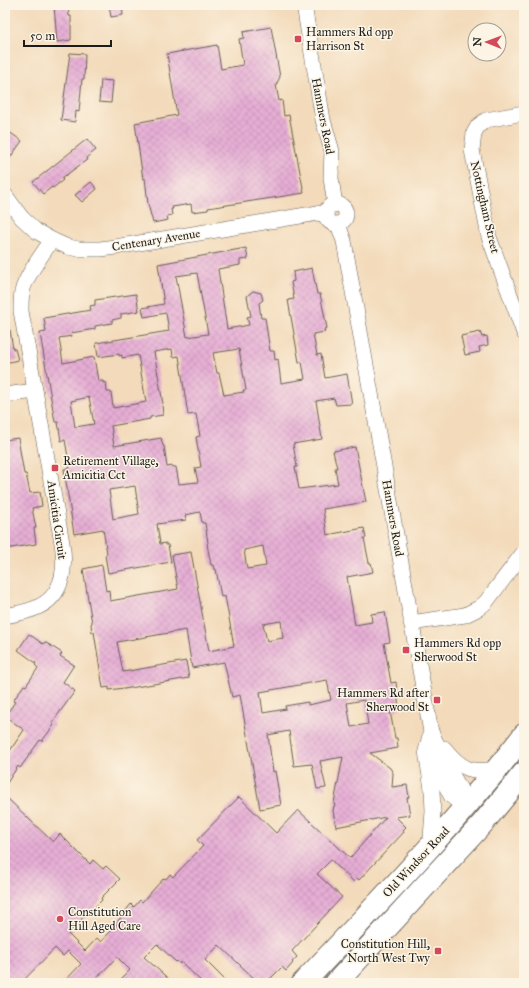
<svg xmlns="http://www.w3.org/2000/svg" width="529" height="988" viewBox="0 0 529 988" font-family="'IM FELL Great Primer',serif">
<style>
.building{fill:url(#building-cross-hatch);fill-rule:evenodd}
.lines{fill:none;stroke-linecap:round;stroke-linejoin:round}
.minor-casing{stroke:#675e53;stroke-width:16}
.highway-casing{stroke:#675e53;stroke-width:24}
.minor{stroke:#fff;stroke-width:15}
.highway{stroke:#fff;stroke-width:22}
.poi-dot{fill:#d1495b;stroke:#fcf5e5;stroke-width:1.5}
.labels{text-anchor:middle;dominant-baseline:central;stroke-width:3;stroke-linejoin:round;paint-order:stroke}
.poi-label{font-size:12px;fill:#1c1c1c;stroke:#fcf5e5;text-anchor:start}
.street-label{font-size:12px;fill:#1c1c1c;stroke:#fcf5e5}
</style>
<defs>
<pattern id="building-cross-hatch" width="8" height="8" patternUnits="userSpaceOnUse"><rect width="8" height="8" fill="#e6add5"/><path d="M0 0l8 8M0 8l8-8" fill="none" stroke="#c594b6"/></pattern>
</defs>
<rect width="100%" height="100%" fill="#fcf5e5"/>
<filter id="ink" filterUnits="userSpaceOnUse"><feTurbulence type="fractalNoise" baseFrequency=".025" numOctaves="2"/><feDisplacementMap in="SourceGraphic" scale="8" xChannelSelector="R" yChannelSelector="G"/><feConvolveMatrix kernelMatrix="1 2 1 2 8 2 1 2 1" color-interpolation-filters="sRGB"/></filter>
<filter id="wash" filterUnits="userSpaceOnUse"><feTurbulence type="fractalNoise" baseFrequency=".012" numOctaves="4" result="noise"/><feDisplacementMap in="SourceGraphic" scale="16" xChannelSelector="R" yChannelSelector="G"/><feGaussianBlur stdDeviation="0.9" result="paint"/><feColorMatrix in="noise" values="0 0 0 0 0 0 0 0 0 0 0 0 0 0 0 0 0 1.4 0 .05"/><feComposite in="paint" operator="in"/></filter>
<g filter="url(#wash)">
<rect width="100%" height="100%" fill="#f3daba"/>
<g id="blocks">
<g class="building">
<path d="M 54,5 L 68,5 L 69,16 L 71,16 L 71,40 L 57,42 Z"/>
<path d="M 109,5 L 122,5 L 123,15 L 111,17 Z"/>
<path d="M 271,27 L 280,77 L 276,85 L 279,101 L 282,100 L 284,116 L 289,115 L 304,193 L 208,208 L 208,210 L 192,212 L 191,204 L 172,207 L 173,209 L 171,209 L 172,215 L 167,216 L 168,220 L 153,223 L 148,204 L 145,178 L 143,179 L 135,123 L 177,115 L 167,54 L 217,45 L 221,69 L 243,65 L 239,39 L 244,38 L 243,32 Z"/>
<path d="M 70,53 L 85,54 L 84,79 L 82,79 L 79,112 L 76,111 L 75,122 L 61,120 Z"/>
<path d="M 101,80 L 113,81 L 111,103 L 99,102 Z"/>
<path d="M 5,129 L 22,141 L 5,165 Z"/>
<path d="M 87,139 L 96,150 L 87,157 L 88,159 L 62,178 L 63,180 L 53,188 L 52,187 L 43,194 L 33,182 Z"/>
<path d="M 91,182 L 97,189 L 82,202 L 75,195 Z"/>
<path d="M 246,248 L 248,259 L 240,260 L 240,265 L 218,269 L 227,329 L 249,325 L 247,317 L 251,316 L 247,296 L 253,291 L 261,293 L 263,300 L 259,303 L 261,318 L 265,318 L 270,351 L 274,351 L 275,360 L 278,359 L 281,383 L 305,379 L 302,362 L 299,362 L 288,300 L 294,299 L 291,282 L 294,281 L 293,272 L 312,268 L 317,294 L 320,294 L 327,328 L 324,329 L 325,332 L 313,334 L 317,355 L 321,354 L 325,378 L 347,374 L 352,404 L 336,405 L 334,398 L 316,401 L 322,439 L 293,444 L 297,467 L 295,467 L 299,489 L 338,484 L 335,468 L 337,468 L 333,451 L 355,447 L 366,502 L 323,509 L 327,535 L 364,528 L 366,538 L 364,538 L 369,563 L 371,563 L 373,572 L 347,577 L 355,625 L 372,622 L 371,614 L 385,612 L 390,642 L 384,643 L 391,683 L 396,682 L 399,709 L 390,711 L 395,738 L 397,738 L 398,748 L 370,753 L 390,768 L 393,773 L 392,787 L 407,785 L 409,797 L 407,798 L 410,815 L 396,817 L 406,827 L 403,830 L 404,832 L 359,880 L 357,878 L 354,882 L 331,860 L 317,874 L 342,897 L 292,951 L 297,957 L 292,962 L 293,963 L 286,971 L 282,967 L 266,983 L 259,983 L 219,945 L 205,960 L 228,983 L 203,983 L 181,962 L 180,964 L 177,961 L 176,962 L 157,944 L 144,957 L 173,983 L 117,983 L 130,970 L 117,957 L 92,983 L 63,983 L 81,964 L 68,951 L 63,956 L 55,948 L 21,983 L 5,983 L 5,796 L 53,842 L 60,834 L 90,864 L 93,860 L 103,869 L 106,866 L 120,879 L 101,898 L 102,900 L 92,910 L 91,909 L 68,934 L 85,951 L 97,938 L 101,942 L 119,922 L 118,921 L 131,904 L 134,907 L 140,900 L 142,902 L 164,878 L 166,879 L 170,874 L 173,877 L 203,846 L 197,840 L 239,797 L 276,833 L 298,810 L 350,858 L 386,817 L 336,827 L 333,811 L 334,806 L 335,806 L 334,803 L 343,757 L 320,761 L 326,788 L 317,789 L 312,764 L 294,766 L 289,731 L 268,735 L 273,772 L 275,771 L 281,805 L 260,809 L 240,695 L 232,697 L 224,662 L 192,668 L 186,630 L 117,642 L 123,672 L 186,661 L 189,678 L 124,689 L 124,688 L 109,690 L 109,687 L 103,688 L 94,632 L 92,633 L 91,624 L 92,623 L 83,569 L 102,565 L 106,591 L 109,590 L 110,601 L 178,589 L 172,555 L 191,552 L 209,651 L 234,646 L 225,596 L 221,597 L 216,569 L 214,569 L 213,565 L 211,565 L 207,544 L 208,543 L 205,523 L 202,523 L 200,512 L 185,515 L 186,520 L 157,524 L 160,544 L 166,543 L 166,545 L 168,545 L 171,562 L 108,573 L 105,555 L 107,553 L 103,529 L 74,534 L 64,469 L 70,468 L 65,440 L 61,441 L 58,422 L 55,422 L 40,333 L 46,332 L 44,318 L 91,310 L 90,306 L 95,305 L 95,300 L 136,294 L 139,311 L 121,314 L 121,318 L 112,320 L 112,323 L 95,326 L 95,329 L 71,333 L 72,336 L 59,338 L 63,363 L 94,357 L 98,381 L 103,381 L 103,383 L 106,382 L 107,392 L 111,392 L 113,408 L 146,402 L 138,355 L 122,358 L 122,355 L 119,356 L 119,354 L 98,357 L 96,343 L 169,331 L 166,313 L 144,317 L 142,308 L 164,304 L 158,264 ZM 197,273 L 208,334 L 187,337 L 176,276 ZM 172,349 L 173,357 L 179,356 L 188,415 L 196,414 L 200,436 L 196,437 L 201,467 L 195,468 L 198,482 L 179,484 L 176,467 L 174,467 L 173,466 L 167,467 L 164,446 L 163,446 L 161,438 L 114,446 L 111,426 L 150,419 L 150,417 L 163,415 L 162,405 L 163,404 L 154,352 ZM 239,349 L 246,390 L 243,390 L 244,392 L 224,395 L 219,373 L 217,373 L 213,353 ZM 89,397 L 94,424 L 75,427 L 71,401 ZM 135,486 L 139,514 L 113,519 L 109,490 ZM 263,546 L 266,566 L 247,569 L 244,550 ZM 281,621 L 283,638 L 267,641 L 263,624 ZM 327,680 L 331,700 L 308,705 L 308,702 L 285,706 L 286,709 L 263,713 L 260,692 ZM 364,700 L 368,724 L 351,727 L 347,703 Z"/>
<path d="M 5,330 L 10,330 L 13,349 L 15,349 L 18,360 L 5,363 Z"/>
<path d="M 480,332 L 482,337 L 487,336 L 488,345 L 479,347 L 480,352 L 465,355 L 461,336 Z"/>
<path d="M 18,438 L 24,474 L 26,474 L 30,493 L 40,492 L 42,506 L 32,508 L 36,528 L 34,528 L 36,544 L 5,549 L 5,440 Z"/>
<path d="M 29,634 L 43,644 L 45,642 L 62,653 L 60,656 L 74,665 L 63,682 L 75,691 L 52,723 L 54,725 L 42,741 L 40,740 L 20,768 L 18,766 L 5,786 L 5,758 L 24,730 L 5,716 L 15,702 L 13,701 L 24,685 L 26,686 L 38,668 L 35,665 L 36,663 L 18,650 Z"/>
</g>
</g>
</g>
<g filter="url(#ink)">
<use href="#blocks" fill-opacity="0" stroke="#675e53" stroke-width="1"/>
<g class="lines">
<g class="minor-casing">
<g id="minor">
<path d="M 304,5 L 323,120 L 332,151 L 331,178 L 335,205"/>
<path d="M 524,113 L 486,120 L 478,126 L 474,133 L 472,150 L 489,237 L 524,333"/>
<path d="M 5,195 L 21,217 L 36,231 L 52,240 L 68,247 L 79,249 L 101,249 L 115,247 L 318,213 L 326,215"/>
<circle cx="336" cy="214" r="10"/>
<path d="M 338,224 L 344,241 L 431,732 L 446,763 L 460,789 L 465,807"/>
<path d="M 5,395 L 35,391"/>
<path d="M 5,616 C 16,614 28,612 38,607 C 64,595 66,567 62,543 L 21,311 C 21,304 21,298 22,292 C 25,277 43,253 52,240"/>
<path d="M 411,623 L 465,615 L 479,608 L 486,602 L 524,552"/>
<path d="M 444,748 C 462,770 471,774 499,768"/>
<path d="M 435,759 L 438,770 L 451,796 L 465,807"/>
<path d="M 428,848 L 431,838 L 433,811 L 432,789 L 426,751 L 431,732"/>
</g>
</g>
<g class="highway-casing">
<g id="highway">
<path d="M 303,983 C 379,902 456,823 524,735"/>
<path d="M 336,983 L 483,823 L 524,773"/>
</g>
</g>
<use href="#minor" class="minor"/>
<use href="#highway" class="highway"/>
</g>
</g>
<g class="poi-dot">
<rect x="294" y="35" width="8" height="8" rx="2"/>
<rect x="51" y="464" width="8" height="8" rx="2"/>
<rect x="402" y="646" width="8" height="8" rx="2"/>
<rect x="433" y="696" width="8" height="8" rx="2"/>
<circle cx="60" cy="919" r="4"/>
<rect x="434" y="947" width="8" height="8" rx="2"/>
</g>
<g class="labels">
<g class="poi-label">
<text x="306" y="32">Hammers Rd opp<tspan x="306" dy="14">Harrison St</tspan></text>
<text x="63" y="461">Retirement Village,<tspan x="63" dy="14">Amicitia Cct</tspan></text>
<text x="414" y="643">Hammers Rd opp<tspan x="414" dy="14">Sherwood St</tspan></text>
<text x="429" y="693" text-anchor="end">Hammers Rd after<tspan x="429" dy="14">Sherwood St</tspan></text>
<text x="68" y="912">Constitution<tspan x="68" dy="14">Hill Aged Care</tspan></text>
<text x="430" y="944" text-anchor="end">Constitution Hill,<tspan x="430" dy="14">North West Twy</tspan></text>
</g>
<g class="street-label">
<text transform="translate(323 116) rotate(79)">Hammers Road</text>
<text transform="translate(485 207) rotate(77)">Nottingham Street</text>
<text transform="translate(156 240) rotate(-9)">Centenary Avenue</text>
<text transform="translate(393 518) rotate(80)">Hammers Road</text>
<text transform="translate(57 520) rotate(82)">Amicitia Circuit</text>
<text transform="translate(416 862) rotate(-47)">Old Windsor Road</text>
</g>
</g>
<rect width="529" height="988" fill="none" stroke="#fcf5e5" stroke-width="20"/>
<g transform="translate(487 42) rotate(271)"><circle r="19" fill="#fcf5e5" stroke="#a29e95"/>
<path d="M0-3L7 15L0 10L-7 15Z" fill="#d1495b"/>
<text y="-6" font-size="11" font-weight="bold" text-anchor="middle" fill="#1c1c1c">N</text>
</g>
<path d="M24 40v6h87v-6" fill="none" stroke="#1c1c1c" stroke-width="2"/>
<text x="30" y="40" font-size="12" fill="#1c1c1c" stroke="#fcf5e5" stroke-width="3" paint-order="stroke">50 m</text>
</svg>
